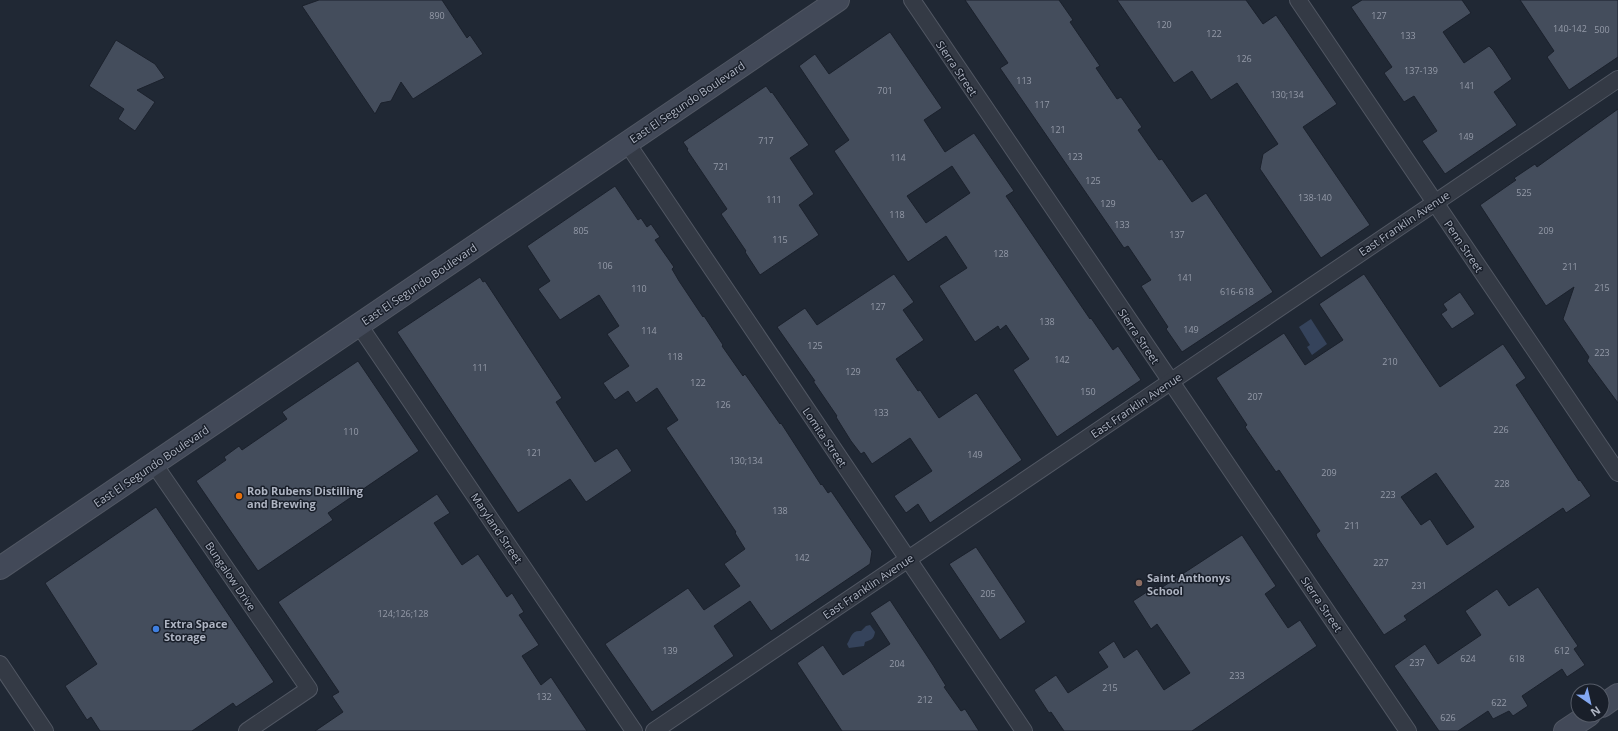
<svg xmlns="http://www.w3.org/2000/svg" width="1618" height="731" viewBox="0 0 1618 731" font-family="'Open Sans',sans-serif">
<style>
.water{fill:#35435b}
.building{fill:#444d5c;stroke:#1b212c;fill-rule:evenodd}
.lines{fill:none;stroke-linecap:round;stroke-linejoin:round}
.street-casing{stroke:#515763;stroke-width:18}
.secondary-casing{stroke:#515763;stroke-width:24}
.street{stroke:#343a45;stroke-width:16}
.secondary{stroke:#424958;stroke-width:22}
.food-dot{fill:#e8710a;stroke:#191f2a;stroke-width:1.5}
.education-dot{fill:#8d6e63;stroke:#191f2a;stroke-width:1.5}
.shop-dot{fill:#3f7fe0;stroke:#191f2a;stroke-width:1.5}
.labels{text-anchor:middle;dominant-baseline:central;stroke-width:3;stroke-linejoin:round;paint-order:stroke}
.number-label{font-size:9px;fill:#949aa8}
.street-label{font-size:11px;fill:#aeb4c2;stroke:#191f2a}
.poi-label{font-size:11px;font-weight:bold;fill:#aeb4c2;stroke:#191f2a;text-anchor:start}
</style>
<rect width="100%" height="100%" fill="#202834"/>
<g class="water">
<path d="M 1311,319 L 1327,344 L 1312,355 L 1307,347 L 1310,345 L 1299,327 Z"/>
<path d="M 870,625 L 875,632 C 874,639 871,640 865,642 L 864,646 L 849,648 L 847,644 C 851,638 851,630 861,631 L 866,626 Z"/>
</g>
<g class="building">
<path d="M 319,0 L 442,0 L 467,38 L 470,35 L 483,54 L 413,99 L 401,82 L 391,101 L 381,103 L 375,114 L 302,6 Z"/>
<path d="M 965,0 L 1059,0 L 1073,20 L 1070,22 L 1100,66 L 1096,68 L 1117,99 L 1121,97 L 1142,127 L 1138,130 L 1159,160 L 1162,159 L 1192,202 L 1206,193 L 1273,292 L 1182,352 L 1166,329 L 1168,327 L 1141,286 L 1151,280 L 1128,246 L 1124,248 L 1000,68 L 1008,63 Z"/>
<path d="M 1117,0 L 1246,0 L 1263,24 L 1276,15 L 1337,104 L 1303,127 L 1370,225 L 1321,258 L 1260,169 L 1263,154 L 1278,144 L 1237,83 L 1211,100 L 1192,71 L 1174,83 Z"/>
<path d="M 1362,0 L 1462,0 L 1471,13 L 1443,32 L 1464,63 L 1489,46 L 1493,50 L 1512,79 L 1494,92 L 1517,125 L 1445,174 L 1422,141 L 1437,131 L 1414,96 L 1404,102 L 1384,73 L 1392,67 L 1351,7 Z"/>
<path d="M 1520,0 L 1618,0 L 1618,57 L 1569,90 L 1547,57 L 1554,51 Z"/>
<path d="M 890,32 L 942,108 L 924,120 L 945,152 L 974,133 L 1014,191 L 1006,196 L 1090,319 L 1091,318 L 1113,350 L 1118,346 L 1141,380 L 1057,437 L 1013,370 L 1029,359 L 1006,325 L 1000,330 L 998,326 L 975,342 L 939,286 L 967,268 L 946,236 L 908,262 L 834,151 L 849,140 L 799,66 L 815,54 L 829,74 ZM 952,166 L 970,193 L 926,223 L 907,196 Z"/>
<path d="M 116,40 L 155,64 L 165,78 L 137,90 L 155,102 L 135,131 L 118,119 L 124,109 L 89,86 Z"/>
<path d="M 766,86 L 771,93 L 772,92 L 809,145 L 790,158 L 814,194 L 799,205 L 819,235 L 760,275 L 745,252 L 746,251 L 721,214 L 727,209 L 687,150 L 688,149 L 683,142 Z"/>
<path d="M 1618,109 L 1618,403 L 1587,361 L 1589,357 L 1563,319 L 1574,287 L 1546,306 L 1480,205 L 1516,180 L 1514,178 L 1535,164 L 1537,167 Z"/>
<path d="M 615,186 L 638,220 L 641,218 L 647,227 L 651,224 L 660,237 L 655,240 L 674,267 L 672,269 L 679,281 L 703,317 L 704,316 L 723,345 L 722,346 L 743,376 L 745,374 L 780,424 L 781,423 L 821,485 L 822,484 L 828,493 L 831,491 L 872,551 L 870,564 L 771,631 L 750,601 L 714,626 L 734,656 L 652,712 L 605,644 L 688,588 L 704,610 L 740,586 L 724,564 L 745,549 L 735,533 L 736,532 L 666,428 L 678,420 L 657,388 L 636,403 L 628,391 L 615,400 L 603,383 L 629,366 L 607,334 L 619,326 L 599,295 L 560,320 L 538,289 L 550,281 L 527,246 Z"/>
<path d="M 894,274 L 914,302 L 903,310 L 924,340 L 896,359 L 918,391 L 920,390 L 939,418 L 976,393 L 978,395 L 1022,460 L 930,523 L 918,504 L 906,513 L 894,496 L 932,471 L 910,438 L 872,464 L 864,452 L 861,454 L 851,441 L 836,417 L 837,416 L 813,381 L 815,381 L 777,327 L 805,308 L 817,325 Z"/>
<path d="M 1364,274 L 1440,387 L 1503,344 L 1526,378 L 1516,385 L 1579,481 L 1580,480 L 1591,496 L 1566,513 L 1563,508 L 1404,616 L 1407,620 L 1384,635 L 1317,537 L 1316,534 L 1320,531 L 1279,470 L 1276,472 L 1245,427 L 1247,425 L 1216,378 L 1284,333 L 1305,365 L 1343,340 L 1319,304 ZM 1436,473 L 1474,527 L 1447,545 L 1430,519 L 1421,525 L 1401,497 Z"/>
<path d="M 480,277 L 483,282 L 485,281 L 562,398 L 556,402 L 595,462 L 617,448 L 632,471 L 586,502 L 570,479 L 518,513 L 397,332 Z"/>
<path d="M 1460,292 L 1475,314 L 1452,329 L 1441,314 L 1447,310 L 1443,304 Z"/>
<path d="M 358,361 L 419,451 L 328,513 L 333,520 L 258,571 L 196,481 L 226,460 L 224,457 L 239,446 L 242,450 L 287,419 L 282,412 Z"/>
<path d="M 437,494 L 450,513 L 434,523 L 462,565 L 478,554 L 507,597 L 512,593 L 524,612 L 519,615 L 539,645 L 522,656 L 541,685 L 551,677 L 587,731 L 315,731 L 343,712 L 332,696 L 339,692 L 278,602 Z"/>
<path d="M 156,507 L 274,682 L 236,707 L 233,703 L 192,731 L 100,731 L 91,717 L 87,720 L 65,686 L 97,664 L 45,583 Z"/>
<path d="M 1242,535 L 1276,586 L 1265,594 L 1288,628 L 1300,620 L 1317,646 L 1192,731 L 1064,731 L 1051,712 L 1049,713 L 1034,690 L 1056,675 L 1068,693 L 1108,667 L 1098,652 L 1114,641 L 1124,658 L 1137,649 L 1164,690 L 1190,673 L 1157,624 L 1151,629 L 1133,601 L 1156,586 L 1158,590 Z"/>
<path d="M 976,547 L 1026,622 L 1000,640 L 949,564 Z"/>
<path d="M 1538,587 L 1578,646 L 1574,649 L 1585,665 L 1567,677 L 1562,669 L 1522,696 L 1528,706 L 1513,716 L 1509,711 L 1493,719 L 1488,711 L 1458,731 L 1439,731 L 1394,666 L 1425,644 L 1438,664 L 1481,635 L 1465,611 L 1497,589 L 1509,606 Z"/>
<path d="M 890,600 L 933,665 L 946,686 L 944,687 L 961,711 L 965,709 L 979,731 L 842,731 L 797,663 L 823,645 L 843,675 L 890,644 L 870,613 Z"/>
</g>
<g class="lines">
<g class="street-casing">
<g id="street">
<path d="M 912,0 L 1408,731"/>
<path d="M 1298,0 L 1618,473"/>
<path d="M 627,143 L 1024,731"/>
<path d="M 359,325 L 634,731"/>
<path d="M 154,464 L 309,689 L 247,731"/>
<path d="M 0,664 L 45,731"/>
<path d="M 654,731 L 1618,79"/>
</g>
</g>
<g class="secondary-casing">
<g id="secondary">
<path d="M 0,568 L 838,0"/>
<path d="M 1602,706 L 1618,695"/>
<path d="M 1565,731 L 1589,715"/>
</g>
</g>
<use href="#street" class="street"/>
<use href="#secondary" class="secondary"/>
</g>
<circle class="food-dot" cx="239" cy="496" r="4"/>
<circle class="education-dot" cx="1139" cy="583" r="4"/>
<circle class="shop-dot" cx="156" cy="629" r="4"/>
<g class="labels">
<g class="number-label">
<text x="437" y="15">890</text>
<text x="1379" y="15">127</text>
<text x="1164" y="24">120</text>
<text x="1570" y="28">140-142</text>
<text x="1602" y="29">500</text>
<text x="1214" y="33">122</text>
<text x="1408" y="35">133</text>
<text x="1244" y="58">126</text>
<text x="1421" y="70">137-139</text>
<text x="1024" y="80">113</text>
<text x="1467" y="85">141</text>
<text x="885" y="90">701</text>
<text x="1287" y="94">130;134</text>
<text x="1042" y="104">117</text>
<text x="1058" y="129">121</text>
<text x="1466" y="136">149</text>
<text x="766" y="140">717</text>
<text x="1075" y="156">123</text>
<text x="898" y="157">114</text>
<text x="721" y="166">721</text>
<text x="1093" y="180">125</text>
<text x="1524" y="192">525</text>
<text x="1315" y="197">138-140</text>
<text x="774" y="199">111</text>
<text x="1108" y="203">129</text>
<text x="897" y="214">118</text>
<text x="1122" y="224">133</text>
<text x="581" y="230">805</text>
<text x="1546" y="230">209</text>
<text x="1177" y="234">137</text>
<text x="780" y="239">115</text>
<text x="1001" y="253">128</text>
<text x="605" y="265">106</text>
<text x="1570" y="266">211</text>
<text x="1185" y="277">141</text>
<text x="1602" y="287">215</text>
<text x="639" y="288">110</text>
<text x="1237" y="291">616-618</text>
<text x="878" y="306">127</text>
<text x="1047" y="321">138</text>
<text x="1191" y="329">149</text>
<text x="649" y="330">114</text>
<text x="815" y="345">125</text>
<text x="1602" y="352">223</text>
<text x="675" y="356">118</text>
<text x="1062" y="359">142</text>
<text x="1390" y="361">210</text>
<text x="480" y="367">111</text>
<text x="853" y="371">129</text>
<text x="698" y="382">122</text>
<text x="1088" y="391">150</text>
<text x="1255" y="396">207</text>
<text x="723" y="404">126</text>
<text x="881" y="412">133</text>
<text x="1501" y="429">226</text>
<text x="351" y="431">110</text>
<text x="534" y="452">121</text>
<text x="975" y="454">149</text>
<text x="746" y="460">130;134</text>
<text x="1329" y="472">209</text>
<text x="1502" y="483">228</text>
<text x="1388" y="494">223</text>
<text x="780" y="510">138</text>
<text x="1352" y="525">211</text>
<text x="802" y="557">142</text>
<text x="1381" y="562">227</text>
<text x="1419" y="585">231</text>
<text x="988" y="593">205</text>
<text x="403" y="613">124;126;128</text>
<text x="670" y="650">139</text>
<text x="1562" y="650">612</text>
<text x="1468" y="658">624</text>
<text x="1517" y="658">618</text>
<text x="1417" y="662">237</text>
<text x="897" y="663">204</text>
<text x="1237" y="675">233</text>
<text x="1110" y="687">215</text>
<text x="544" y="696">132</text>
<text x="925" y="699">212</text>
<text x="1499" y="702">622</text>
<text x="1448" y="717">626</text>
</g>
<g class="street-label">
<text transform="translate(957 68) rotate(56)">Sierra Street</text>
<text transform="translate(687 102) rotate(-34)">East El Segundo Boulevard</text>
<text transform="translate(1404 223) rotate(-34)">East Franklin Avenue</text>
<text transform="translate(1464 246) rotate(56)">Penn Street</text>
<text transform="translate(419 284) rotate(-34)">East El Segundo Boulevard</text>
<text transform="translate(1139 336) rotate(56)">Sierra Street</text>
<text transform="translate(1136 405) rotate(-34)">East Franklin Avenue</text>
<text transform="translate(825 437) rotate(56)">Lomita Street</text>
<text transform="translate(151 466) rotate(-34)">East El Segundo Boulevard</text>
<text transform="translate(497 528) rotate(56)">Maryland Street</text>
<text transform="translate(231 576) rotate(56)">Bungalow Drive</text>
<text transform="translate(868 586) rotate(-34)">East Franklin Avenue</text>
<text transform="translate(1322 604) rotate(56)">Sierra Street</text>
</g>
<g class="poi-label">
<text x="247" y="490">Rob Rubens Distilling<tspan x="247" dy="13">and Brewing</tspan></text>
<text x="1147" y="577">Saint Anthonys<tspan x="1147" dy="13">School</tspan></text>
<text x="164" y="623">Extra Space<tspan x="164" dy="13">Storage</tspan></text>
</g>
</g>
<g transform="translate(1590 703) rotate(146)"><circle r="19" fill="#191f2a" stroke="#555b67"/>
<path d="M0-3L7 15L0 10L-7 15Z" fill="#84a8f1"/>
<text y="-6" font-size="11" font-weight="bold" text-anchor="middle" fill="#aeb4c2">N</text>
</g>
</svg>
